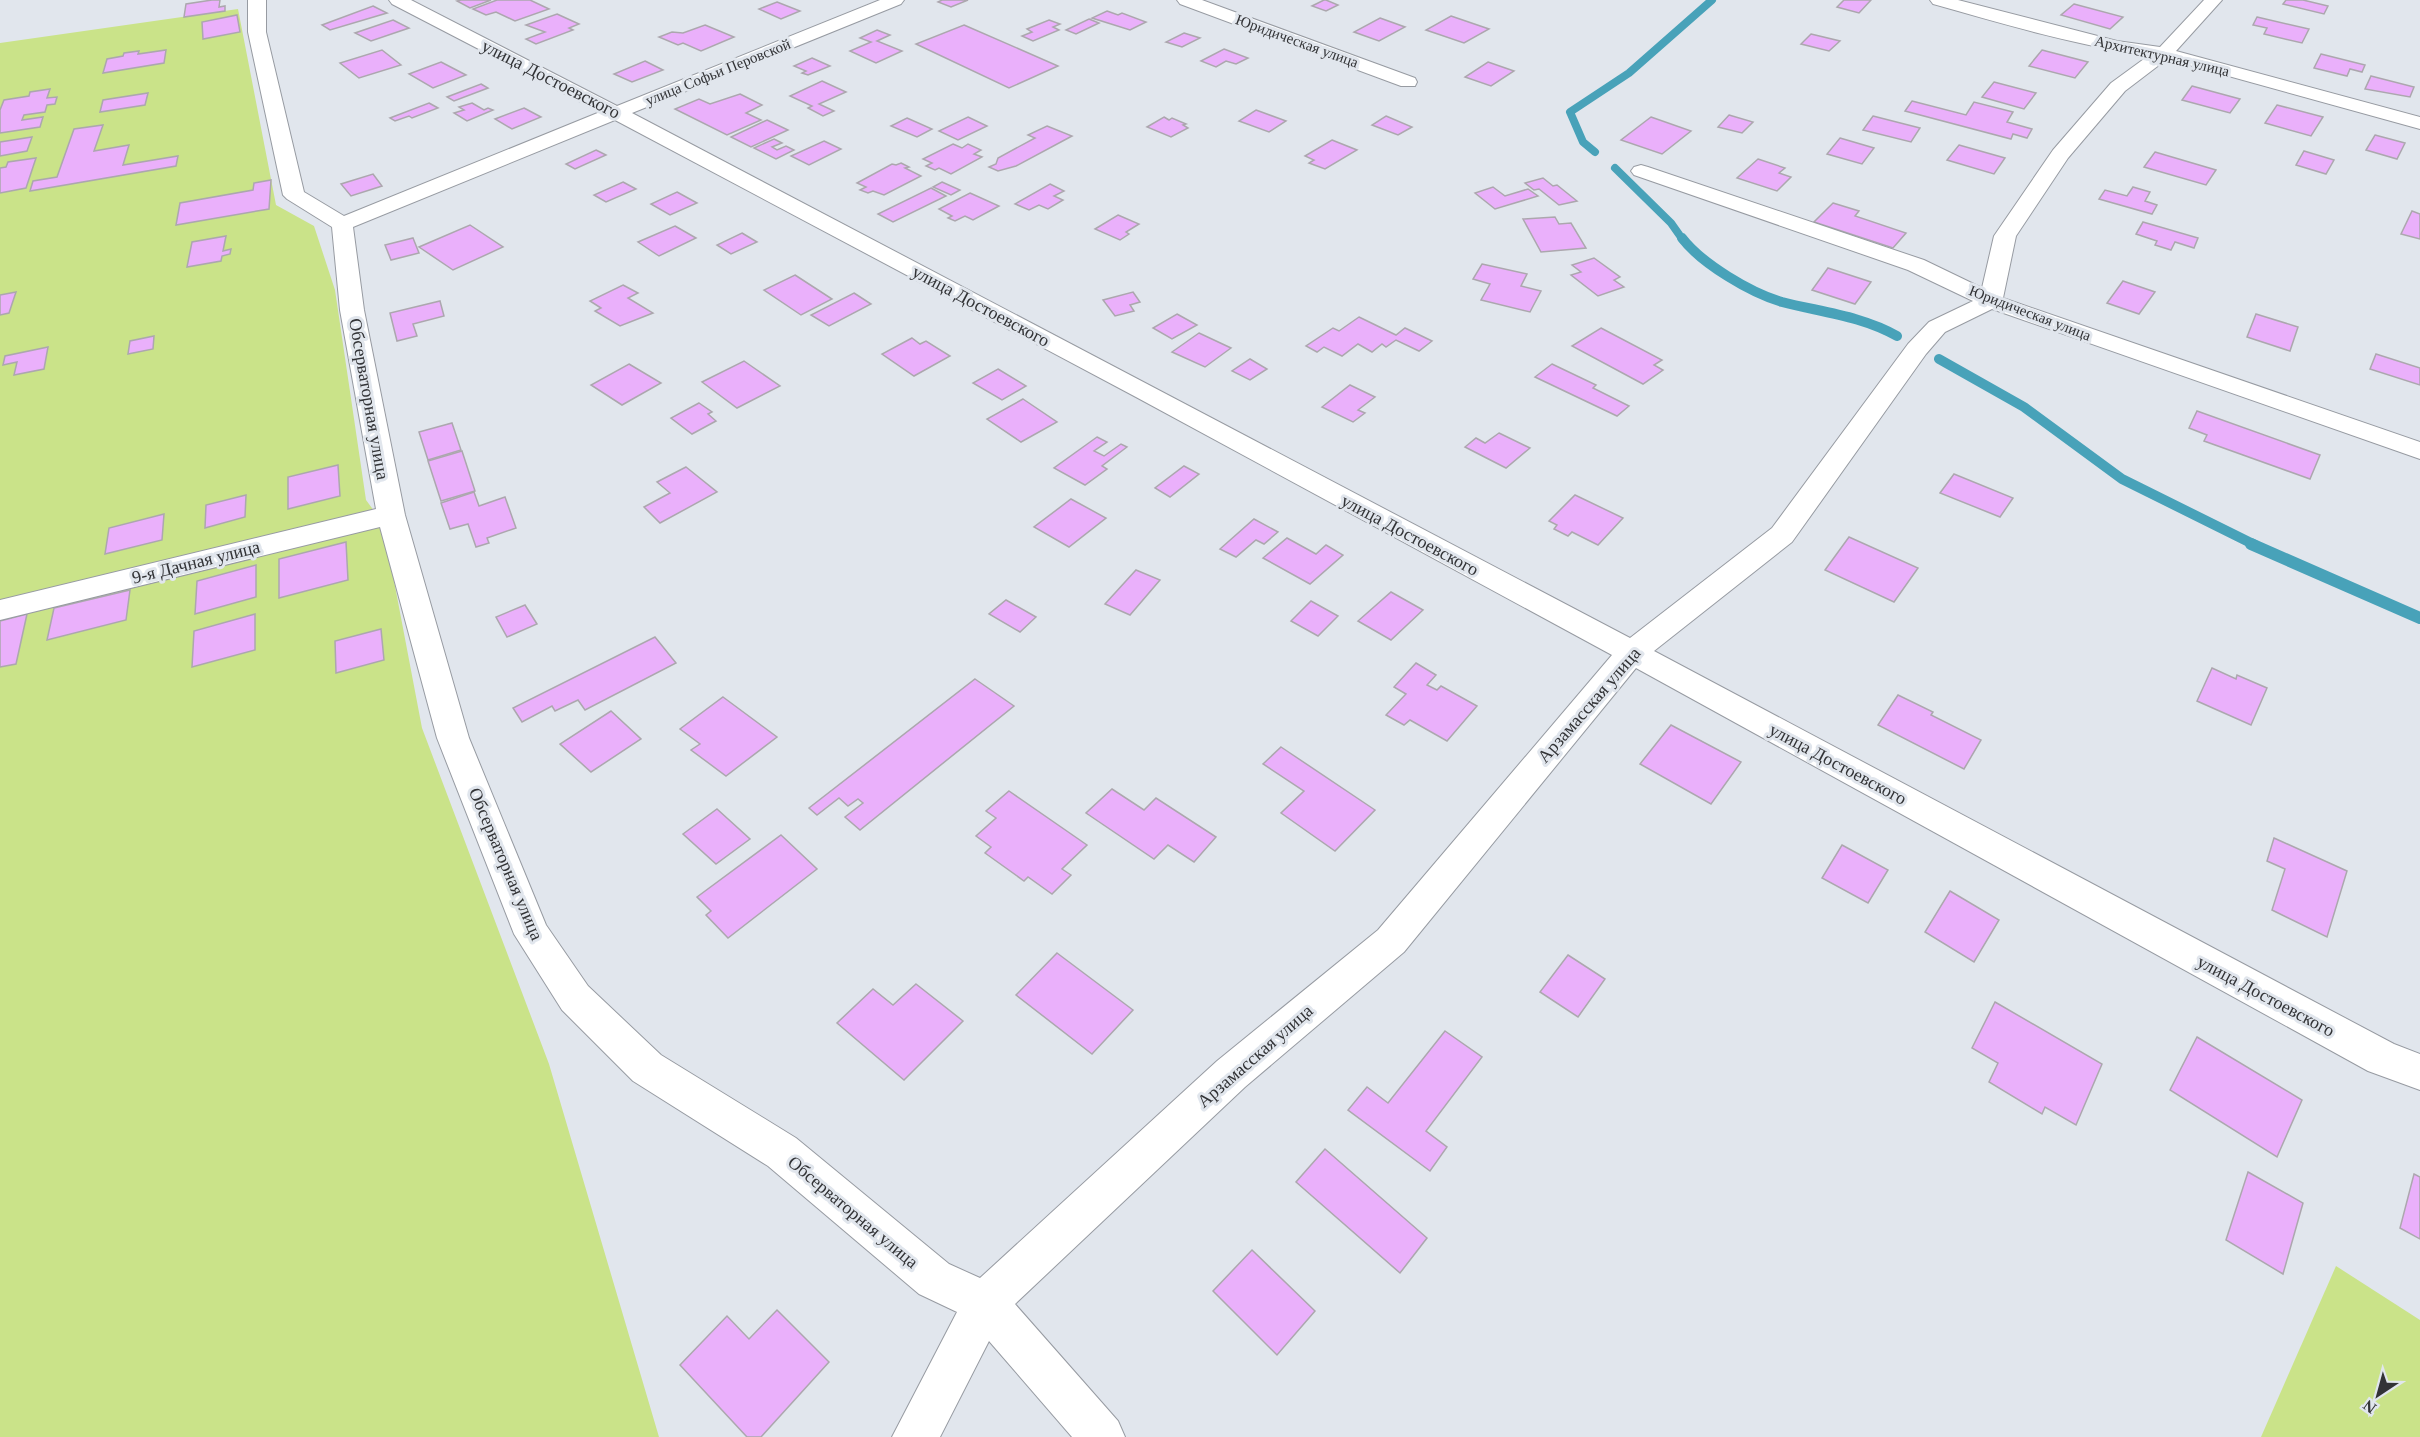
<svg xmlns="http://www.w3.org/2000/svg" width="2420" height="1437" viewBox="0 0 2420 1437" font-family="Georgia,serif">
<style>
.green{fill:#cae389}
.lines{fill:none;stroke-linecap:round;stroke-linejoin:round}
.stream-far2{stroke:#48a2b9;stroke-width:8}
.stream-far1{stroke:#48a2b9;stroke-width:10}
.stream{stroke:#48a2b9;stroke-width:12}
.building{fill:#eab0fb;stroke:#aca7ae;stroke-width:1.5}
.minor-casing{stroke:#979ba2;stroke-width:2}
.minor{fill:#fff;fill-rule:evenodd}
.labels{text-anchor:middle;dominant-baseline:central;stroke-width:6;stroke-linejoin:round;paint-order:stroke}
.far-street-label{font-size:15px;fill:#323336;stroke:#e1e6ed}
.street-label{font-size:18px;fill:#323336;stroke:#e1e6ed}
</style>
<rect width="100%" height="100%" fill="#e1e6ed"/>
<g class="green">
<path d="M 238,9 L 276,205 L 314,226 L 335,290 L 366,500 L 383,523 L 422,728 L 549,1064 L 659,1437 L 0,1437 L 0,43 Z"/>
<path d="M 2336,1266 L 2420,1320 L 2420,1437 L 2261,1437 Z"/>
</g>
<g class="lines">
<g class="stream-far2">
<path d="M 1595,152 L 1583,142 L 1570,112 L 1629,73 L 1712,0"/>
<path d="M 1615,168 L 1671,223 L 1683,240"/>
</g>
<g class="stream-far1">
<path d="M 1682,238 C 1702,264 1751,293 1782,302 C 1821,312 1862,316 1897,336"/>
<path d="M 1939,359 L 2024,407 L 2122,479 L 2255,545"/>
</g>
<path class="stream" d="M 2251,544 L 2420,618"/>
</g>
<g class="building">
<path d="M 212,0 L 220,0 L 219,7 L 225,6 L 225,11 L 184,17 L 186,4 Z"/>
<path d="M 461,0 L 491,0 L 470,8 L 457,1 Z"/>
<path d="M 497,0 L 530,0 L 549,9 L 515,21 L 496,12 L 486,15 L 473,9 Z"/>
<path d="M 942,0 L 968,0 L 951,7 L 938,2 Z"/>
<path d="M 1324,0 L 1326,0 L 1338,5 L 1326,11 L 1312,6 Z"/>
<path d="M 1844,0 L 1871,0 L 1859,13 L 1837,7 Z"/>
<path d="M 2286,0 L 2303,0 L 2328,6 L 2324,14 L 2283,4 Z"/>
<path d="M 777,2 L 800,11 L 781,19 L 759,9 Z"/>
<path d="M 2074,4 L 2123,17 L 2110,29 L 2061,15 Z"/>
<path d="M 373,6 L 387,13 L 330,30 L 322,25 Z"/>
<path d="M 1107,11 L 1118,15 L 1122,13 L 1146,22 L 1130,30 L 1092,18 Z"/>
<path d="M 557,14 L 579,24 L 569,28 L 573,30 L 536,44 L 526,39 L 545,32 L 526,25 Z"/>
<path d="M 237,15 L 240,32 L 203,39 L 202,22 Z"/>
<path d="M 1451,16 L 1489,29 L 1464,43 L 1426,30 Z"/>
<path d="M 2257,17 L 2309,29 L 2302,43 L 2264,34 L 2267,28 L 2253,25 Z"/>
<path d="M 1380,18 L 1405,27 L 1379,41 L 1354,32 Z"/>
<path d="M 1089,19 L 1099,23 L 1076,34 L 1066,30 Z"/>
<path d="M 393,20 L 409,28 L 371,41 L 355,33 Z"/>
<path d="M 1049,20 L 1060,24 L 1053,27 L 1059,30 L 1033,41 L 1022,36 L 1032,32 L 1027,29 Z"/>
<path d="M 705,25 L 734,37 L 701,51 L 683,43 L 678,45 L 659,37 L 672,32 L 683,33 Z"/>
<path d="M 964,25 L 1058,66 L 1009,88 L 916,44 Z"/>
<path d="M 877,30 L 890,35 L 877,41 L 902,51 L 876,63 L 850,51 L 871,42 L 860,38 Z"/>
<path d="M 1184,33 L 1200,38 L 1182,47 L 1166,42 Z"/>
<path d="M 1811,34 L 1840,41 L 1829,51 L 1801,44 Z"/>
<path d="M 1224,49 L 1248,58 L 1236,64 L 1226,61 L 1216,67 L 1201,61 Z"/>
<path d="M 166,50 L 164,63 L 103,73 L 107,59 L 123,56 L 124,53 L 139,51 L 138,54 Z"/>
<path d="M 382,50 L 401,65 L 359,78 L 340,63 Z"/>
<path d="M 2042,50 L 2088,62 L 2075,78 L 2029,66 Z"/>
<path d="M 2321,54 L 2365,65 L 2362,72 L 2350,69 L 2347,76 L 2314,68 Z"/>
<path d="M 812,58 L 830,66 L 808,75 L 802,73 L 806,71 L 794,66 Z"/>
<path d="M 645,61 L 663,70 L 632,82 L 614,74 Z"/>
<path d="M 441,62 L 466,75 L 433,88 L 409,74 Z"/>
<path d="M 1488,62 L 1514,71 L 1491,86 L 1465,77 Z"/>
<path d="M 2371,76 L 2414,87 L 2410,97 L 2365,89 Z"/>
<path d="M 822,81 L 846,92 L 819,104 L 834,111 L 823,116 L 808,108 L 812,106 L 790,96 Z"/>
<path d="M 1994,82 L 2036,93 L 2024,109 L 1982,97 Z"/>
<path d="M 481,84 L 488,88 L 454,101 L 447,97 Z"/>
<path d="M 2192,86 L 2240,99 L 2230,113 L 2182,100 Z"/>
<path d="M 50,89 L 47,98 L 57,97 L 55,104 L 47,105 L 45,112 L 24,115 L 22,120 L 43,117 L 40,127 L 0,133 L 0,110 L 4,100 L 29,96 L 30,92 Z"/>
<path d="M 148,93 L 145,105 L 100,112 L 103,100 Z"/>
<path d="M 740,94 L 762,105 L 746,113 L 761,120 L 727,135 L 675,109 L 699,99 L 710,104 Z"/>
<path d="M 1912,101 L 1966,115 L 1974,102 L 2013,112 L 2007,122 L 2032,129 L 2027,138 L 2013,134 L 2011,139 L 1905,111 Z"/>
<path d="M 429,103 L 438,108 L 412,118 L 409,116 L 395,121 L 390,118 Z"/>
<path d="M 472,103 L 484,110 L 488,108 L 493,110 L 467,121 L 454,113 L 464,110 L 459,107 Z"/>
<path d="M 2277,105 L 2323,117 L 2311,136 L 2265,123 Z"/>
<path d="M 524,108 L 541,117 L 512,129 L 495,119 Z"/>
<path d="M 1256,110 L 1286,121 L 1269,132 L 1239,121 Z"/>
<path d="M 1729,115 L 1753,122 L 1742,133 L 1718,127 Z"/>
<path d="M 1386,116 L 1412,127 L 1398,135 L 1372,125 Z"/>
<path d="M 1873,116 L 1920,128 L 1911,142 L 1863,130 Z"/>
<path d="M 968,117 L 987,126 L 958,140 L 939,131 Z"/>
<path d="M 1164,117 L 1169,120 L 1172,118 L 1186,124 L 1183,125 L 1188,128 L 1171,137 L 1147,127 Z"/>
<path d="M 1651,117 L 1691,131 L 1662,154 L 1621,140 Z"/>
<path d="M 907,118 L 932,129 L 917,137 L 891,126 Z"/>
<path d="M 767,120 L 788,130 L 751,147 L 731,137 Z"/>
<path d="M 103,125 L 94,151 L 129,145 L 123,165 L 178,156 L 176,166 L 30,191 L 33,181 L 57,177 L 74,129 Z"/>
<path d="M 1047,126 L 1072,136 L 1016,166 L 998,171 L 989,167 L 996,164 L 998,158 L 1035,138 L 1028,135 Z"/>
<path d="M 2375,135 L 2405,143 L 2397,159 L 2366,150 Z"/>
<path d="M 32,137 L 27,151 L 0,156 L 0,142 Z"/>
<path d="M 1840,138 L 1874,148 L 1862,164 L 1827,154 Z"/>
<path d="M 774,139 L 782,143 L 772,147 L 777,150 L 786,146 L 794,150 L 776,159 L 754,148 Z"/>
<path d="M 1332,140 L 1357,150 L 1325,169 L 1309,163 L 1314,160 L 1305,156 Z"/>
<path d="M 824,141 L 841,149 L 809,165 L 791,156 Z"/>
<path d="M 953,144 L 962,148 L 968,144 L 981,150 L 974,154 L 982,157 L 951,174 L 939,168 L 935,170 L 926,166 L 932,163 L 923,159 Z"/>
<path d="M 1959,145 L 2005,158 L 1994,174 L 1947,160 Z"/>
<path d="M 596,150 L 606,155 L 575,169 L 566,164 Z"/>
<path d="M 2304,151 L 2334,160 L 2326,174 L 2296,165 Z"/>
<path d="M 2155,152 L 2216,170 L 2206,185 L 2144,167 Z"/>
<path d="M 36,158 L 26,188 L 0,193 L 0,168 L 6,167 L 8,162 Z"/>
<path d="M 1758,159 L 1785,168 L 1779,173 L 1791,177 L 1777,191 L 1737,178 Z"/>
<path d="M 901,163 L 909,167 L 905,168 L 921,176 L 884,195 L 873,191 L 868,193 L 860,190 L 866,187 L 857,183 L 892,164 L 896,165 Z"/>
<path d="M 373,174 L 382,186 L 351,196 L 341,184 Z"/>
<path d="M 1543,178 L 1553,186 L 1557,185 L 1577,201 L 1559,205 L 1539,189 L 1534,190 L 1525,183 Z"/>
<path d="M 271,180 L 269,209 L 176,225 L 180,203 L 253,190 L 254,183 Z"/>
<path d="M 623,182 L 636,189 L 606,202 L 594,195 Z"/>
<path d="M 942,182 L 960,190 L 951,195 L 933,187 Z"/>
<path d="M 1050,184 L 1064,191 L 1054,196 L 1063,200 L 1048,209 L 1039,205 L 1029,210 L 1015,204 Z"/>
<path d="M 1493,187 L 1505,196 L 1528,189 L 1538,196 L 1495,209 L 1475,193 Z"/>
<path d="M 2133,187 L 2150,192 L 2145,201 L 2157,205 L 2152,214 L 2099,199 L 2105,190 L 2127,196 Z"/>
<path d="M 931,188 L 946,196 L 893,222 L 878,214 Z"/>
<path d="M 677,192 L 697,203 L 670,215 L 651,204 Z"/>
<path d="M 970,193 L 999,206 L 973,220 L 965,216 L 955,221 L 948,218 L 952,216 L 939,209 Z"/>
<path d="M 1833,203 L 1859,211 L 1855,216 L 1906,233 L 1893,248 L 1814,222 Z"/>
<path d="M 2412,211 L 2420,214 L 2420,239 L 2401,234 Z"/>
<path d="M 1118,215 L 1139,224 L 1126,232 L 1129,234 L 1120,240 L 1095,229 Z"/>
<path d="M 1555,217 L 1559,224 L 1571,223 L 1586,248 L 1541,252 L 1523,219 Z"/>
<path d="M 2143,222 L 2198,238 L 2194,248 L 2175,242 L 2171,250 L 2155,245 L 2157,241 L 2136,234 Z"/>
<path d="M 470,225 L 503,247 L 453,270 L 419,247 Z"/>
<path d="M 675,226 L 696,238 L 659,256 L 638,242 Z"/>
<path d="M 742,233 L 757,242 L 731,254 L 717,245 Z"/>
<path d="M 226,236 L 223,251 L 231,249 L 230,254 L 222,256 L 221,261 L 187,267 L 192,242 Z"/>
<path d="M 413,238 L 419,253 L 391,260 L 385,245 Z"/>
<path d="M 1594,258 L 1620,277 L 1614,280 L 1624,287 L 1598,296 L 1571,275 L 1581,272 L 1572,265 Z"/>
<path d="M 1482,264 L 1527,274 L 1521,286 L 1541,291 L 1530,312 L 1481,300 L 1490,284 L 1473,279 Z"/>
<path d="M 1828,268 L 1871,282 L 1855,304 L 1812,290 Z"/>
<path d="M 795,275 L 832,299 L 801,315 L 764,290 Z"/>
<path d="M 2123,281 L 2155,292 L 2139,314 L 2107,303 Z"/>
<path d="M 623,285 L 638,293 L 628,298 L 653,313 L 620,326 L 595,311 L 601,308 L 590,301 Z"/>
<path d="M 16,292 L 9,313 L 0,315 L 0,295 Z"/>
<path d="M 1133,292 L 1140,302 L 1130,305 L 1134,311 L 1115,316 L 1103,300 Z"/>
<path d="M 854,293 L 871,304 L 829,326 L 811,315 Z"/>
<path d="M 440,301 L 444,316 L 413,324 L 417,336 L 397,341 L 390,313 Z"/>
<path d="M 1177,314 L 1197,325 L 1172,339 L 1153,328 Z"/>
<path d="M 2256,314 L 2298,327 L 2290,351 L 2247,337 Z"/>
<path d="M 1359,317 L 1396,335 L 1405,328 L 1432,341 L 1419,351 L 1396,340 L 1386,347 L 1382,344 L 1372,352 L 1358,344 L 1342,356 L 1324,347 L 1317,352 L 1306,346 L 1333,328 L 1339,331 Z"/>
<path d="M 1601,328 L 1662,360 L 1654,365 L 1663,370 L 1643,384 L 1572,346 Z"/>
<path d="M 1199,333 L 1231,348 L 1205,367 L 1172,352 Z"/>
<path d="M 154,336 L 153,349 L 128,354 L 130,341 Z"/>
<path d="M 912,338 L 920,344 L 926,341 L 950,356 L 914,376 L 882,354 Z"/>
<path d="M 48,347 L 44,369 L 14,375 L 17,362 L 3,365 L 5,356 Z"/>
<path d="M 2376,354 L 2420,368 L 2420,385 L 2370,369 Z"/>
<path d="M 1250,359 L 1267,369 L 1250,380 L 1232,371 Z"/>
<path d="M 744,361 L 780,386 L 737,408 L 702,382 Z"/>
<path d="M 629,364 L 661,383 L 622,405 L 591,385 Z"/>
<path d="M 1552,364 L 1596,385 L 1593,388 L 1629,406 L 1617,416 L 1535,377 Z"/>
<path d="M 998,369 L 1026,386 L 1002,400 L 973,383 Z"/>
<path d="M 1350,385 L 1375,397 L 1358,410 L 1365,413 L 1353,422 L 1322,407 Z"/>
<path d="M 1023,399 L 1057,422 L 1021,442 L 987,419 Z"/>
<path d="M 699,403 L 712,412 L 708,414 L 716,421 L 692,434 L 671,418 Z"/>
<path d="M 2197,411 L 2320,455 L 2310,479 L 2204,441 L 2207,435 L 2189,428 Z"/>
<path d="M 452,423 L 461,450 L 428,460 L 419,432 Z"/>
<path d="M 1499,433 L 1530,448 L 1506,468 L 1465,447 L 1476,438 L 1485,443 Z"/>
<path d="M 1097,437 L 1107,442 L 1094,451 L 1104,456 L 1121,444 L 1127,447 L 1102,466 L 1107,469 L 1085,485 L 1054,468 Z"/>
<path d="M 462,451 L 475,491 L 441,501 L 428,461 Z"/>
<path d="M 338,465 L 340,496 L 288,509 L 288,477 Z"/>
<path d="M 1184,466 L 1199,474 L 1170,497 L 1155,488 Z"/>
<path d="M 686,467 L 717,492 L 660,523 L 644,507 L 670,493 L 657,482 Z"/>
<path d="M 1954,474 L 2013,498 L 2000,517 L 1940,493 Z"/>
<path d="M 474,492 L 479,506 L 505,497 L 516,528 L 487,538 L 489,543 L 476,547 L 468,524 L 450,529 L 441,503 Z"/>
<path d="M 246,495 L 245,517 L 205,528 L 206,505 Z"/>
<path d="M 1575,495 L 1623,518 L 1598,545 L 1572,532 L 1568,536 L 1554,529 L 1557,525 L 1549,521 Z"/>
<path d="M 1071,499 L 1106,518 L 1069,547 L 1034,527 Z"/>
<path d="M 164,514 L 162,540 L 105,554 L 109,528 Z"/>
<path d="M 1254,519 L 1278,532 L 1264,544 L 1256,540 L 1236,557 L 1220,549 Z"/>
<path d="M 1849,537 L 1918,568 L 1894,602 L 1825,570 Z"/>
<path d="M 1287,538 L 1316,554 L 1326,545 L 1343,555 L 1310,584 L 1263,558 Z"/>
<path d="M 346,542 L 348,580 L 279,598 L 279,559 Z"/>
<path d="M 256,565 L 256,597 L 195,614 L 197,581 Z"/>
<path d="M 1136,570 L 1160,580 L 1130,615 L 1105,604 Z"/>
<path d="M 130,590 L 126,620 L 47,640 L 54,608 Z"/>
<path d="M 1391,592 L 1423,610 L 1391,640 L 1358,621 Z"/>
<path d="M 1006,600 L 1036,617 L 1020,632 L 989,614 Z"/>
<path d="M 1311,601 L 1338,616 L 1318,636 L 1291,621 Z"/>
<path d="M 525,605 L 537,624 L 507,637 L 496,617 Z"/>
<path d="M 27,614 L 16,664 L 0,667 L 0,621 Z"/>
<path d="M 255,614 L 255,650 L 192,667 L 194,631 Z"/>
<path d="M 381,629 L 384,660 L 336,673 L 335,641 Z"/>
<path d="M 655,637 L 676,663 L 585,710 L 578,700 L 555,711 L 552,706 L 522,722 L 513,708 Z"/>
<path d="M 1416,663 L 1436,675 L 1427,685 L 1437,690 L 1441,686 L 1477,706 L 1447,741 L 1410,720 L 1404,725 L 1386,715 L 1406,694 L 1394,687 Z"/>
<path d="M 2212,668 L 2236,679 L 2237,675 L 2267,688 L 2251,725 L 2197,701 Z"/>
<path d="M 975,679 L 1014,706 L 860,830 L 845,817 L 863,803 L 858,799 L 848,806 L 839,798 L 817,815 L 809,808 Z"/>
<path d="M 1898,695 L 1933,712 L 1931,715 L 1981,740 L 1964,769 L 1878,725 Z"/>
<path d="M 723,697 L 777,737 L 726,776 L 691,750 L 700,744 L 680,729 Z"/>
<path d="M 611,711 L 641,739 L 591,772 L 560,744 Z"/>
<path d="M 1671,725 L 1741,762 L 1711,804 L 1640,764 Z"/>
<path d="M 1281,747 L 1375,810 L 1335,851 L 1281,813 L 1304,791 L 1263,764 Z"/>
<path d="M 1112,789 L 1144,810 L 1156,798 L 1216,837 L 1194,862 L 1168,845 L 1154,859 L 1086,813 Z"/>
<path d="M 1009,791 L 1087,845 L 1062,869 L 1071,875 L 1052,894 L 1028,877 L 1024,881 L 985,853 L 991,847 L 976,836 L 996,818 L 986,811 Z"/>
<path d="M 717,809 L 750,839 L 716,864 L 683,834 Z"/>
<path d="M 781,835 L 817,869 L 728,938 L 706,915 L 711,911 L 697,897 Z"/>
<path d="M 2274,838 L 2347,871 L 2327,937 L 2272,910 L 2285,869 L 2267,861 Z"/>
<path d="M 1842,845 L 1888,870 L 1868,903 L 1822,878 Z"/>
<path d="M 1950,891 L 1999,920 L 1974,962 L 1925,932 Z"/>
<path d="M 1057,953 L 1133,1010 L 1092,1054 L 1016,995 Z"/>
<path d="M 1568,955 L 1605,979 L 1578,1017 L 1540,992 Z"/>
<path d="M 916,984 L 963,1021 L 904,1080 L 837,1023 L 873,989 L 893,1005 Z"/>
<path d="M 1995,1002 L 2102,1064 L 2076,1125 L 2045,1107 L 2042,1114 L 1989,1082 L 1998,1063 L 1972,1048 Z"/>
<path d="M 1445,1031 L 1482,1057 L 1426,1131 L 1447,1147 L 1430,1171 L 1348,1110 L 1367,1087 L 1388,1103 Z"/>
<path d="M 2197,1037 L 2302,1100 L 2277,1157 L 2170,1090 Z"/>
<path d="M 1325,1149 L 1427,1238 L 1400,1273 L 1296,1182 Z"/>
<path d="M 2248,1172 L 2303,1203 L 2283,1274 L 2226,1240 Z"/>
<path d="M 2414,1174 L 2420,1177 L 2420,1239 L 2400,1228 Z"/>
<path d="M 1252,1250 L 1315,1311 L 1277,1355 L 1213,1291 Z"/>
<path d="M 777,1310 L 829,1362 L 761,1437 L 747,1437 L 680,1365 L 727,1316 L 749,1339 Z"/>
</g>
<g class="lines">
<g class="minor-casing">
<g id="minor">
<path d="M 248,0 L 266,0 L 266,32 L 304,192 L 344,216 L 600,112 L 392,4 L 389,0 L 411,0 L 617,106 L 880,0 L 904,0 L 901,4 L 632,113 L 1630,638 L 1772,528 L 1908,344 L 1929,322 L 1973,301 L 1908,270 L 1634,175 L 1631,171 L 1634,167 L 1641,165 L 1648,167 L 1924,260 L 1982,288 L 1994,236 L 2053,150 L 2111,83 L 2148,56 C 2076,45 2003,24 1933,4 L 1930,0 L 1958,0 L 2117,41 L 2160,47 L 2204,0 L 2222,0 L 2176,51 L 2420,117 L 2420,129 L 2167,59 L 2125,91 L 2068,158 L 2016,236 L 2003,298 L 2420,442 L 2420,459 L 1992,309 L 1945,332 L 1926,354 L 1792,542 L 1654,651 L 2394,1044 L 2420,1054 L 2420,1090 L 2368,1071 L 1636,668 L 1404,952 L 1245,1087 L 1015,1304 L 1118,1421 L 1125,1437 L 1072,1437 L 989,1341 L 940,1437 L 892,1437 L 957,1312 L 919,1294 L 768,1166 L 633,1081 L 562,1010 L 514,934 L 437,738 L 380,527 L 0,620 L 0,600 L 376,509 L 340,310 L 332,227 L 287,199 L 283,195 L 248,32 ZM 615,120 L 1136,397 L 1612,655 L 1378,930 L 1217,1061 L 980,1278 L 949,1264 L 796,1138 L 661,1055 L 588,986 L 546,925 L 469,738 L 405,515 L 364,310 L 353,227 Z"/>
<path d="M 1177,0 L 1202,0 L 1415,78 L 1417,82 L 1415,86 L 1401,86 L 1180,4 Z"/>
</g>
</g>
<use href="#minor" class="minor"/>
</g>
<g class="labels">
<g class="far-street-label">
<text transform="translate(1297 41) rotate(20)">Юридическая улица</text>
<text transform="translate(2162 56) rotate(13)">Архитектурная улица</text>
<text transform="translate(718 72) rotate(-22)">улица Софьи Перовской</text>
<text transform="translate(2030 313) rotate(21)">Юридическая улица</text>
</g>
<g class="street-label">
<text transform="translate(551 79) rotate(27)">улица Достоевского</text>
<text transform="translate(981 306) rotate(28)">улица Достоевского</text>
<text transform="translate(369 399) rotate(80)">Обсерваторная улица</text>
<text transform="translate(1410 535) rotate(28)">улица Достоевского</text>
<text transform="translate(196 562) rotate(-14)">9-я Дачная улица</text>
<text transform="translate(1589 705) rotate(-49)">Арзамасская улица</text>
<text transform="translate(1838 764) rotate(28)">улица Достоевского</text>
<text transform="translate(506 864) rotate(67)">Обсерваторная улица</text>
<text transform="translate(2266 996) rotate(28)">улица Достоевского</text>
<text transform="translate(1255 1056) rotate(-41)">Арзамасская улица</text>
<text transform="translate(853 1212) rotate(40)">Обсерваторная улица</text>
</g>
</g>
<g transform="translate(2378 1395) rotate(216)" stroke="#e1e6ed" stroke-width="4.5" paint-order="stroke">
<path d="M0-4.5L10 22L0 15L-10 22Z" fill="#323336"/>
<text y="-9" font-size="16" font-weight="bold" text-anchor="middle" fill="#323336">N</text>
</g>
</svg>
